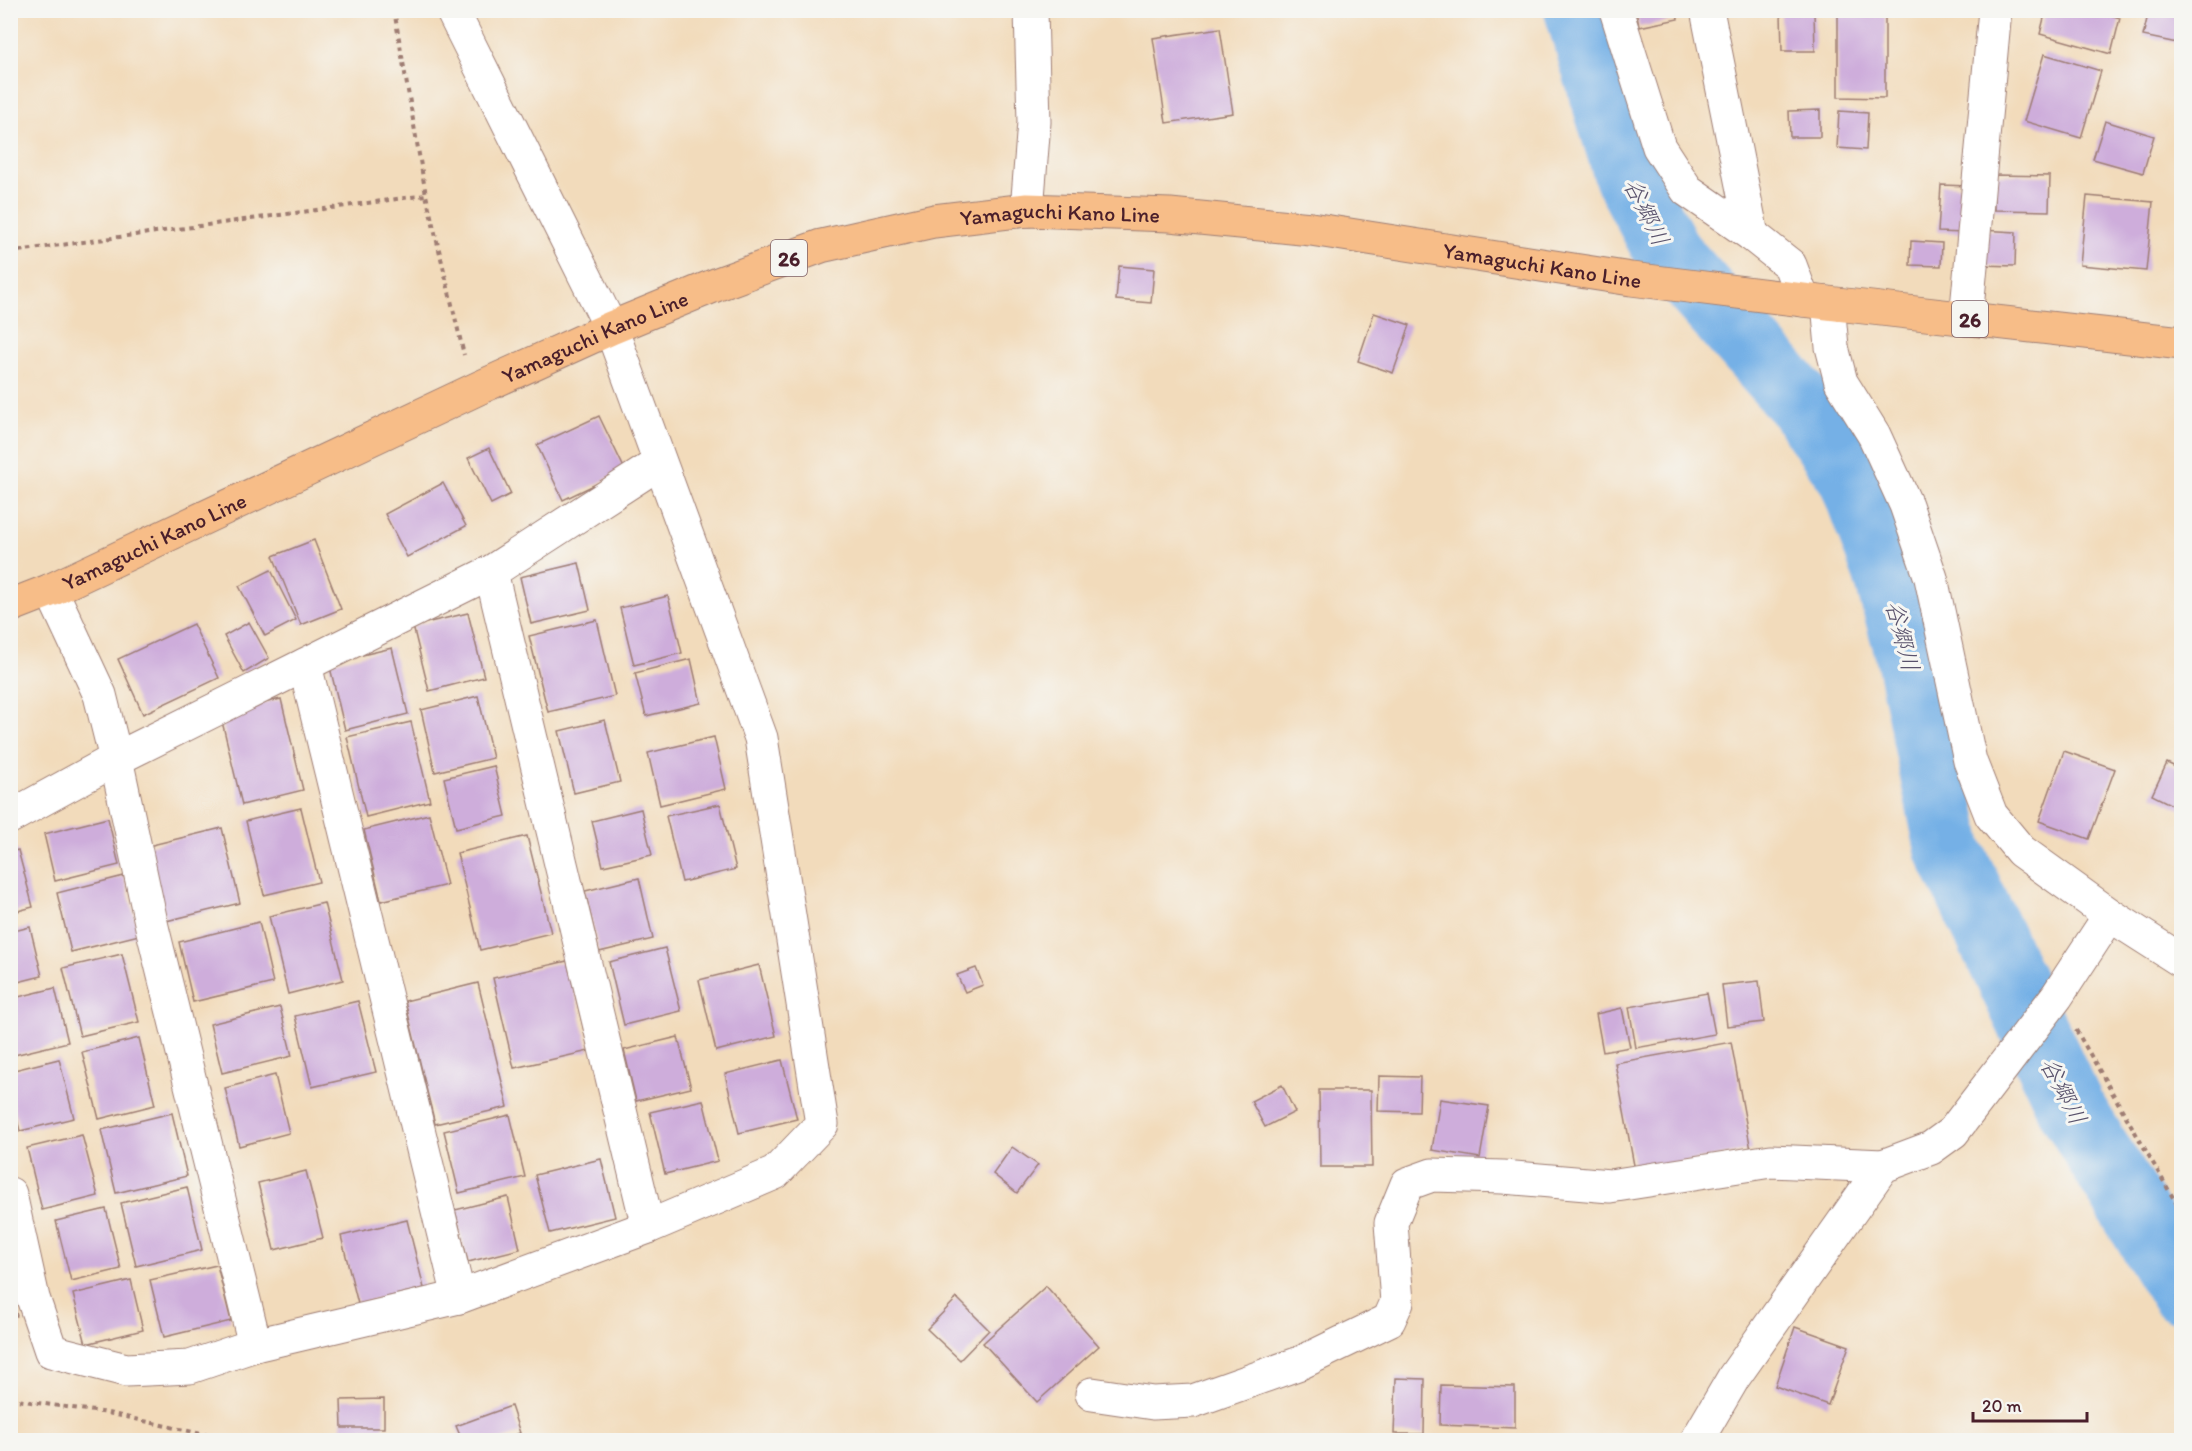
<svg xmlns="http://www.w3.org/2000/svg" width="2192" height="1451" viewBox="0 0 2192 1451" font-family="Itim,'Klee One',sans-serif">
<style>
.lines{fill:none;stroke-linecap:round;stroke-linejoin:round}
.river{stroke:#74b0e6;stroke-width:68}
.building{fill:#ceaddb}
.minor-casing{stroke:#9e7d73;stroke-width:35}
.major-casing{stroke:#9e7d73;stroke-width:35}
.path{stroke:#9e7d73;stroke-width:4;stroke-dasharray:4.5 4.5;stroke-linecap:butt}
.minor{stroke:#fff;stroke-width:33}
.major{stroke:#f7bd88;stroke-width:33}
.labels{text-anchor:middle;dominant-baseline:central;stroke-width:6;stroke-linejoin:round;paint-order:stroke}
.shield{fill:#f6f6f2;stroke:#7e6067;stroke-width:1.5}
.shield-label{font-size:21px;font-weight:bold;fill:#4a1f2b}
.street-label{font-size:22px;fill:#4a1f2b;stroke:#f6f6f2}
.water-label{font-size:24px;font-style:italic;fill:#59526c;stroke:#f6f6f2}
</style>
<rect width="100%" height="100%" fill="#f6f6f2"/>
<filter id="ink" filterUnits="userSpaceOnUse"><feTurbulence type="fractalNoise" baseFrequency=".0167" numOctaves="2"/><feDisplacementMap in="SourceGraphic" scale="12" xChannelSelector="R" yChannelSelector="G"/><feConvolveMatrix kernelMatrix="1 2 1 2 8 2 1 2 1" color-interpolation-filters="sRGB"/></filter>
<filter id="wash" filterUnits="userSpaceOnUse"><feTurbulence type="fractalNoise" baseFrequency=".008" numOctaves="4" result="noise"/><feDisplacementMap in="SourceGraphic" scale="24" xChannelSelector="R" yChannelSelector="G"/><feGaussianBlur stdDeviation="1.35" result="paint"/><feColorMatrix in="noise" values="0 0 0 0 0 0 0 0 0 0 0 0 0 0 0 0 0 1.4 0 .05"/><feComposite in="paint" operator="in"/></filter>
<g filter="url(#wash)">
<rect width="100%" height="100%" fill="#f2dbbb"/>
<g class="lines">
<path class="river" d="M 1578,10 L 1628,176 L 1669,255 L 1801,404 L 1852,477 L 1886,570 L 1909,653 L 1949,849 L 2071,1108 L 2182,1290"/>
</g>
<g id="blocks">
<g class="building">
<path d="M 1636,10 L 1677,10 L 1678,19 L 1639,27 Z"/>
<path d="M 2046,10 L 2095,10 L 2120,18 L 2111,54 L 2040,34 Z"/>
<path d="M 2149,10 L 2182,10 L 2182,44 L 2143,36 Z"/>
<path d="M 1814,12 L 1815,51 L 1782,51 L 1781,13 Z"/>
<path d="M 1838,15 L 1885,15 L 1885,98 L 1838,97 Z"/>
<path d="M 1220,28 L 1233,113 L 1166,123 L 1153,38 Z"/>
<path d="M 2044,54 L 2101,71 L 2081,138 L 2024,121 Z"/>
<path d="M 1820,110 L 1820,137 L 1790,137 L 1789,111 Z"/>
<path d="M 1839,111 L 1868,113 L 1866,150 L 1837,148 Z"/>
<path d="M 2105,121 L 2154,136 L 2143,173 L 2093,159 Z"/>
<path d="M 1994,175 L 2050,176 L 2049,211 L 1994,210 Z"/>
<path d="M 1941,185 L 1968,186 L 1965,233 L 1938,232 Z"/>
<path d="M 2087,196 L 2153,202 L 2146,271 L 2080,265 Z"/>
<path d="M 1982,230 L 2016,232 L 2015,266 L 1981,265 Z"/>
<path d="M 1911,241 L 1942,243 L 1941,266 L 1910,265 Z"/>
<path d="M 1119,266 L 1154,269 L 1151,303 L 1116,300 Z"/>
<path d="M 1374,313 L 1410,325 L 1393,373 L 1358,361 Z"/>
<path d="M 599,416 L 625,470 L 563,500 L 537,445 Z"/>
<path d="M 489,448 L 511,494 L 491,504 L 468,458 Z"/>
<path d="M 443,483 L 466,526 L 407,557 L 385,514 Z"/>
<path d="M 314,540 L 341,609 L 301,625 L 273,556 Z"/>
<path d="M 579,563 L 590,610 L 531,624 L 520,577 Z"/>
<path d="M 271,570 L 296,620 L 265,636 L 239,586 Z"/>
<path d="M 668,596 L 682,653 L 634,665 L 620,608 Z"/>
<path d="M 468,613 L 484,677 L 429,691 L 413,626 Z"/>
<path d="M 597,620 L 615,696 L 548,712 L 529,636 Z"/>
<path d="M 249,622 L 269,658 L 244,673 L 224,636 Z"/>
<path d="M 193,624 L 219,678 L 143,714 L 118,659 Z"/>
<path d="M 392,648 L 408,714 L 345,730 L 329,663 Z"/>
<path d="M 691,659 L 701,703 L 646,716 L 635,673 Z"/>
<path d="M 478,696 L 493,758 L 435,772 L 421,710 Z"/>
<path d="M 281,699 L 303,790 L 242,805 L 220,713 Z"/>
<path d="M 605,720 L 620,782 L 574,793 L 559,731 Z"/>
<path d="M 411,722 L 430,801 L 366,817 L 347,737 Z"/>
<path d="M 714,737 L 726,789 L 660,805 L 648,753 Z"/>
<path d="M 2064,751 L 2115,769 L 2089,839 L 2039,821 Z"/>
<path d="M 2167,763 L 2182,770 L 2182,810 L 2152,795 Z"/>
<path d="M 494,766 L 506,816 L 456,828 L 444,778 Z"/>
<path d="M 720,804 L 736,869 L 682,882 L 666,816 Z"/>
<path d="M 301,808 L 319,882 L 264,895 L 246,821 Z"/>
<path d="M 641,809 L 652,855 L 603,866 L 592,821 Z"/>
<path d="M 429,814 L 447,885 L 381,901 L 364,830 Z"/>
<path d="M 108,818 L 119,865 L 55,881 L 44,834 Z"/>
<path d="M 222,828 L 240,903 L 166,921 L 148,846 Z"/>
<path d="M 527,836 L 551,933 L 480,950 L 457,853 Z"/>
<path d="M 18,850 L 33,907 L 10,913 L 10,852 Z"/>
<path d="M 124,876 L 139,935 L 71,952 L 57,893 Z"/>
<path d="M 639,878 L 653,939 L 599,952 L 585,891 Z"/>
<path d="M 324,903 L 343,980 L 288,994 L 269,916 Z"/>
<path d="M 259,922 L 273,983 L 193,1002 L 179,942 Z"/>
<path d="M 30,927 L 42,976 L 10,984 L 10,932 Z"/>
<path d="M 665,948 L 681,1011 L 624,1025 L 609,962 Z"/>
<path d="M 122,954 L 139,1022 L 80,1036 L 63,968 Z"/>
<path d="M 567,961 L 589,1051 L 514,1068 L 493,978 Z"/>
<path d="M 759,965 L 776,1036 L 716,1051 L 699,980 Z"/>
<path d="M 976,968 L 983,985 L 965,992 L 957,975 Z"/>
<path d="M 1759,981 L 1764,1022 L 1727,1026 L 1722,985 Z"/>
<path d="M 478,983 L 508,1107 L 435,1124 L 405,1001 Z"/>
<path d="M 55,988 L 68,1042 L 10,1056 L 10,999 Z"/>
<path d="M 1707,993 L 1715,1034 L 1636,1048 L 1629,1007 Z"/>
<path d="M 358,1001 L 376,1072 L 312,1087 L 295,1016 Z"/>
<path d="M 280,1007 L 292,1056 L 222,1073 L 210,1024 Z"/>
<path d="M 1622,1008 L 1630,1047 L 1603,1052 L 1596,1014 Z"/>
<path d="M 678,1037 L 691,1088 L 636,1101 L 624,1050 Z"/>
<path d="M 139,1038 L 155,1105 L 99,1119 L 82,1052 Z"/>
<path d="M 1731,1042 L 1751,1150 L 1635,1171 L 1615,1063 Z"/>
<path d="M 59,1059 L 74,1118 L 20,1131 L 10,1092 L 10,1071 Z"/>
<path d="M 782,1060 L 797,1119 L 739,1133 L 725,1074 Z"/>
<path d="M 275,1075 L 289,1133 L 239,1146 L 225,1088 Z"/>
<path d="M 1379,1076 L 1420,1077 L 1419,1112 L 1378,1111 Z"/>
<path d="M 1282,1085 L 1295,1112 L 1265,1127 L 1251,1101 Z"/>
<path d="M 1319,1090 L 1371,1090 L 1372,1167 L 1320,1167 Z"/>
<path d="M 1440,1099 L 1489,1106 L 1480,1158 L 1432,1150 Z"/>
<path d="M 703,1100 L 718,1161 L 665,1174 L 650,1112 Z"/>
<path d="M 172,1113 L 187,1176 L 116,1193 L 101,1130 Z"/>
<path d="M 510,1115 L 525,1177 L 459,1193 L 444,1131 Z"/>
<path d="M 82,1135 L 98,1196 L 42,1210 L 27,1148 Z"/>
<path d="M 1012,1147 L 1038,1165 L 1017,1193 L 993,1174 Z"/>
<path d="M 601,1159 L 615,1217 L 550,1233 L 535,1175 Z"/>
<path d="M 306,1171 L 323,1238 L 274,1250 L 258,1183 Z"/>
<path d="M 187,1187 L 202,1250 L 136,1266 L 121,1203 Z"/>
<path d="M 508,1197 L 520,1249 L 468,1262 L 455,1210 Z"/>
<path d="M 106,1209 L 121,1269 L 71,1281 L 56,1221 Z"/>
<path d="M 407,1220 L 424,1288 L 358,1304 L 341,1236 Z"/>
<path d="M 217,1265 L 231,1321 L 164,1337 L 150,1280 Z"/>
<path d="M 131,1280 L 143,1330 L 86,1344 L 73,1294 Z"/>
<path d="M 1046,1286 L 1099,1346 L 1037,1402 L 983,1343 Z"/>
<path d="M 10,1291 L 17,1316 L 10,1317 Z"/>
<path d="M 957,1298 L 989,1330 L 960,1360 L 927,1329 Z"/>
<path d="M 1795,1327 L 1849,1346 L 1828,1405 L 1775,1386 Z"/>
<path d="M 1396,1378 L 1425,1379 L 1424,1434 L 1394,1434 Z"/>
<path d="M 1441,1385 L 1515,1387 L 1515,1428 L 1440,1425 Z"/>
<path d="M 384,1399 L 384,1428 L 342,1428 L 341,1400 Z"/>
<path d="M 511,1406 L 520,1433 L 500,1440 L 462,1440 L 456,1426 Z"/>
<path d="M 1434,1436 L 1466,1439 L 1466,1440 L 1434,1440 Z"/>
</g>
</g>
</g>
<g filter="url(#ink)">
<use href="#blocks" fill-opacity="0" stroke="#9e7d73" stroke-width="1.5"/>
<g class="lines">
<g class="minor-casing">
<g id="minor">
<path d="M 1616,10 L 1659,147 L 1687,190 L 1752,235 L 1790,265 L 1803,300"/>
<path d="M 1707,10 L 1752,235"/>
<path d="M 1027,210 L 1034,122 L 1031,10"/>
<path d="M 1828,303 L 1832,347 L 1841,382 L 1874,435 L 1906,505 L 1931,578 L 1970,761 L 1991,815 L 2021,851 L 2110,915 L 2182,961"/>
<path d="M 1966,319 L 1995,10"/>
<path d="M 491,572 L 648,1227"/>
<path d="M 51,590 L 100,695 L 116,759 L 152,927 L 255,1345"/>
<path d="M 305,665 L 459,1297"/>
<path d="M 10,817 L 116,759 L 491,572 L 659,463"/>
<path d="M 10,1194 L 33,1298 L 51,1351 L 126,1370 L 190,1367 L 255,1345 L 459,1297 L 648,1227 L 775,1173 L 822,1124 L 761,738 L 611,328 L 452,10"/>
<path d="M 1092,1394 L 1153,1403 L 1193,1401 L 1300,1363 L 1389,1320 L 1397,1302 L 1391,1223 L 1407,1184 L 1432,1175 L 1503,1177 L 1610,1186 L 1771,1161 L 1883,1166"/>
<path d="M 1697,1440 L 1734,1377 L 1883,1166 L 1931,1148 L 1953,1132 L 2057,996 L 2110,915"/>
</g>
</g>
<g class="major-casing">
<g id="major">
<path id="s1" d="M 10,606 L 51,590 L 481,387 L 611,328 L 718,284 L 821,246 L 934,221 L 1027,210 L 1170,215 L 1311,229 L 1631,279 L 1828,303 L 2182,343"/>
</g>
</g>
<g class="path">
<path d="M 394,10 L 426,195 L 464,355"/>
<path d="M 10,252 L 426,195"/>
<path d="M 2076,1030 L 2182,1213"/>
<path d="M 10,1399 L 108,1413 L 229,1440"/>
</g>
<use href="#minor" class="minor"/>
<use href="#major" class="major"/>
</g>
</g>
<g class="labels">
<g class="shield">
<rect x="771" y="240" width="36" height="36" rx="4.5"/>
<rect x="1952" y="301" width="36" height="36" rx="4.5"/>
</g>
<g class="shield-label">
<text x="789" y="258">26</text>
<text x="1970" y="319">26</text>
</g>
<g class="street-label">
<text stroke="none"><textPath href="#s1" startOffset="1130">Yamaguchi Kano Line</textPath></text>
<text stroke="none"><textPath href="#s1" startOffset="1616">Yamaguchi Kano Line</textPath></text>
<text stroke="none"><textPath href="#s1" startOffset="644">Yamaguchi Kano Line</textPath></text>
<text stroke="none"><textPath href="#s1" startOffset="158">Yamaguchi Kano Line</textPath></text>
</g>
<g class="water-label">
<text transform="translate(1647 212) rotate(64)">谷郷川</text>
<text transform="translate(1903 636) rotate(76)">谷郷川</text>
<text transform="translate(2064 1091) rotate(63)">谷郷川</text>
</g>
</g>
<rect width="2192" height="1451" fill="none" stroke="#f6f6f2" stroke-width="36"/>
<path d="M1973 1412v9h114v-9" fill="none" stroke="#4a1f2b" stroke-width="3"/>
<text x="1982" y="1412" font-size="18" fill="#4a1f2b" stroke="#f6f6f2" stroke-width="4.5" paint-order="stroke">20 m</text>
</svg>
